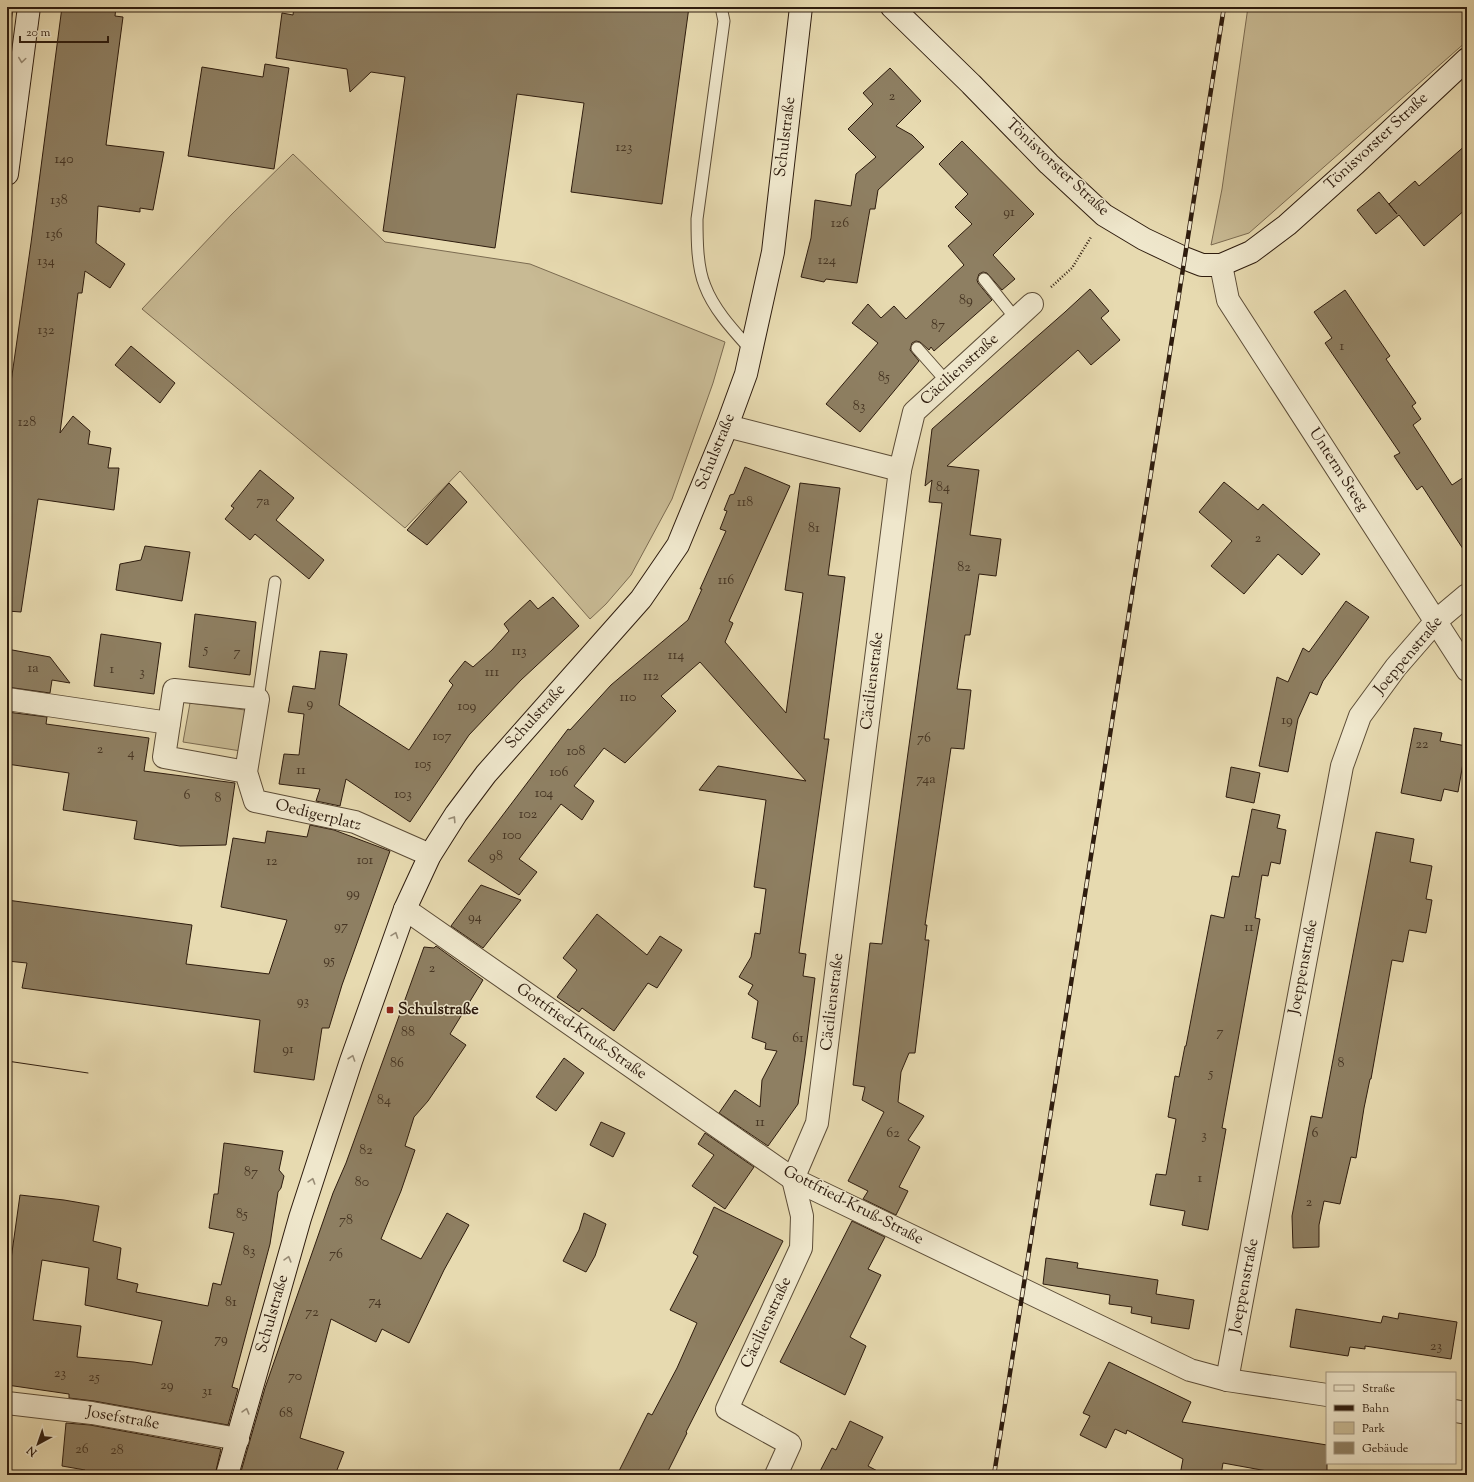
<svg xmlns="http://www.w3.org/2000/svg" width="1474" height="1482" viewBox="0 0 1474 1482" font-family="'Sorts Mill Goudy',serif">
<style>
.green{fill:#c8ba94;stroke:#7b6b51}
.building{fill:#8e7f62;stroke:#2e1c0e;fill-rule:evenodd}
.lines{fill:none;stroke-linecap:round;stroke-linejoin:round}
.lane-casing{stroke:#5c4c36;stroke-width:13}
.street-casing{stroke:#5c4c36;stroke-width:24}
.secondary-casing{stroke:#2e1c0e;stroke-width:24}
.path{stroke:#2e1c0e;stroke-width:2.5;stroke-dasharray:1 2;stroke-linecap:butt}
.lane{stroke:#efe7cc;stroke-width:11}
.street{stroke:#efe7cc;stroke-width:22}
.secondary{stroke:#efe7cc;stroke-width:22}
.tram{stroke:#2e1c0e;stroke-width:1}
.rail-casing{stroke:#2e1c0e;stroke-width:4.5}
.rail{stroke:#efe7cc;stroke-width:3;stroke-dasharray:9;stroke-linecap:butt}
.oneway{stroke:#988c76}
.poi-dot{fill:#8f2418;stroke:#efe7cc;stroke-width:1.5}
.labels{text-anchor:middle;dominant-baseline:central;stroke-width:3;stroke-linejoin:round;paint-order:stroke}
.number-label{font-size:14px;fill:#463523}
.street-label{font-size:16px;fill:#2e1c0e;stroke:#efe7cc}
.poi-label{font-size:16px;font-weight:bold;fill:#2e1c0e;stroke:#efe7cc;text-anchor:start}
</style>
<rect width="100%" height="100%" fill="#e7dab0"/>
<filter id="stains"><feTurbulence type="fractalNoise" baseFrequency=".005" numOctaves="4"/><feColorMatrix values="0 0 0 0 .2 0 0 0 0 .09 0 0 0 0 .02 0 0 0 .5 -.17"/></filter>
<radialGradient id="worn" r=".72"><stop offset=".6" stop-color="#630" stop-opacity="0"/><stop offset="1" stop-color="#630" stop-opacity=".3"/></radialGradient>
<g class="green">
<path d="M 1248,7 L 1467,7 L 1467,41 L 1249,233 L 1211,245 L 1222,189 Z"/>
<path d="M 293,154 L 385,242 L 530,264 L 725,342 L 713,383 L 672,499 L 631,575 L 606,604 L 590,619 L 460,471 L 405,528 L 142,309 L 232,214 Z"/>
<path d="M 190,703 L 245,710 L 241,751 L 183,742 Z"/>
</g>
<g class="building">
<path d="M 62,7 L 116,7 L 115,16 L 123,17 L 106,145 L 164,152 L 153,210 L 140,208 L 140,212 L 98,206 L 96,243 L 125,264 L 110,288 L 85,271 L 82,293 L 78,293 L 60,433 L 73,416 L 90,431 L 88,444 L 111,448 L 108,468 L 119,468 L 114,510 L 38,499 L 21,612 L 7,611 L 7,410 L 31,243 Z"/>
<path d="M 294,7 L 689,7 L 662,204 L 571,192 L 584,103 L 517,94 L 495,248 L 383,231 L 405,77 L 371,72 L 350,92 L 347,69 L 276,58 L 282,13 L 293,15 Z"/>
<path d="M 265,64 L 289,68 L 274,169 L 188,156 L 202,67 L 263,77 Z"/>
<path d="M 890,68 L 921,101 L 896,126 L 912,135 L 924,147 L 878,190 L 875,209 L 870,209 L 857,283 L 826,279 L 824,282 L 801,277 L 811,238 L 815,200 L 851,206 L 856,174 L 876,157 L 848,129 L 873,104 L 863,93 Z"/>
<path d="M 962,141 L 1034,214 L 993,255 L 1015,279 L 1002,290 L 987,273 L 983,272 L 979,274 L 977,280 L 978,283 L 992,300 L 934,351 L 931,347 L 929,350 L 920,342 L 916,341 L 912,343 L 910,350 L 919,361 L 860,432 L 826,404 L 878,343 L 852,323 L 868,304 L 881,318 L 894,306 L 906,319 L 964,265 L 948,246 L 972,224 L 955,207 L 968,194 L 939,164 Z"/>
<path d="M 1467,144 L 1467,208 L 1424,246 L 1399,215 L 1376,234 L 1357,210 L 1379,192 L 1397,214 L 1389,204 L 1415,181 L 1419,186 Z"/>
<path d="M 1090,289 L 1109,311 L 1101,318 L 1120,340 L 1091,365 L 1078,350 L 947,466 L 979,470 L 970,535 L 1001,539 L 996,576 L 979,574 L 970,635 L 965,635 L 957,689 L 971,690 L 964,749 L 951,748 L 925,925 L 927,925 L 925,940 L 929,940 L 915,1053 L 909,1053 L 901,1072 L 898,1102 L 924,1116 L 908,1140 L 920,1147 L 899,1187 L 908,1191 L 896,1215 L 863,1199 L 868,1191 L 848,1181 L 884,1112 L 862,1100 L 865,1087 L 853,1085 L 870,943 L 882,944 L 942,503 L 929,502 L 932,480 L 925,486 L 932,429 L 1065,312 Z"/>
<path d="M 1345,290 L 1390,356 L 1386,359 L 1416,403 L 1412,406 L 1421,419 L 1413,425 L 1430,451 L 1452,485 L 1467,475 L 1467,555 L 1422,486 L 1417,490 L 1394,456 L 1400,453 L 1325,343 L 1332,338 L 1314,312 Z"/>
<path d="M 131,346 L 175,383 L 160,403 L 115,365 Z"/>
<path d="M 745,467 L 790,486 L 729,621 L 733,623 L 725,642 L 786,713 L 803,593 L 785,590 L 800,483 L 840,488 L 828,575 L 845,577 L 824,739 L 829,739 L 799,953 L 806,954 L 803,976 L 815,978 L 805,1056 L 798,1104 L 768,1146 L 719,1113 L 735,1090 L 760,1107 L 762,1080 L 777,1051 L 765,1049 L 766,1043 L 752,1038 L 758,1001 L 748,994 L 753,985 L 739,977 L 751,957 L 755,933 L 760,934 L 766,889 L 754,887 L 766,800 L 699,790 L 718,766 L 806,781 L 700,662 L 661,696 L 676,711 L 625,763 L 604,748 L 574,786 L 594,801 L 582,820 L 561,804 L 519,859 L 537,872 L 519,895 L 468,861 L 568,729 L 570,730 L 611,685 L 688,620 L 702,589 L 700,589 L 726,531 L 720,529 L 727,511 L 724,510 L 730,495 L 734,494 Z"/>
<path d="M 260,470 L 294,498 L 276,520 L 324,560 L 309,579 L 255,534 L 250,540 L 225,519 L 234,508 L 231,506 Z"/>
<path d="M 1224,482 L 1258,510 L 1263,504 L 1320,554 L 1302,575 L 1278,554 L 1244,594 L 1211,566 L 1232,541 L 1199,512 Z"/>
<path d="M 449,483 L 467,502 L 427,545 L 407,530 Z"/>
<path d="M 145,546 L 190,552 L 182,601 L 116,590 L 120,564 L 141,560 Z"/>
<path d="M 553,597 L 579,626 L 521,680 L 469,735 L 410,822 L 346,779 L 340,806 L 316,801 L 320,789 L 279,784 L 284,754 L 299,755 L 304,714 L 288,712 L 293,686 L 315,689 L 320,651 L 347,654 L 339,705 L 409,750 L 453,685 L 449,681 L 465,661 L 473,667 L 492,650 L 509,631 L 504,624 L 530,600 L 538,609 Z"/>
<path d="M 1346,601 L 1369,617 L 1323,681 L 1317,695 L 1310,692 L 1298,719 L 1288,772 L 1259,766 L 1277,677 L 1288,682 L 1303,648 L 1309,652 Z"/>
<path d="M 195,614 L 256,622 L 250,675 L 189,667 Z"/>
<path d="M 101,634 L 161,643 L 154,694 L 94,686 Z"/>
<path d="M 7,649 L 50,657 L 70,683 L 52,680 L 50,693 L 7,687 Z"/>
<path d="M 7,712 L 47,717 L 46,724 L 149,738 L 144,771 L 235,783 L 226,845 L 180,846 L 134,839 L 137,821 L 63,810 L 69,773 L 7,764 Z"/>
<path d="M 1414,728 L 1442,733 L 1440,741 L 1466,746 L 1458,792 L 1444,789 L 1441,801 L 1401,793 Z"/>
<path d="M 1231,767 L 1260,773 L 1254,803 L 1226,797 Z"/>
<path d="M 1252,809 L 1280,815 L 1277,828 L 1286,830 L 1280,864 L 1271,862 L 1268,876 L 1262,875 L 1255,918 L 1260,919 L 1222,1128 L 1226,1129 L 1208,1230 L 1182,1225 L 1185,1211 L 1150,1205 L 1156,1174 L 1166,1175 L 1176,1119 L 1168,1117 L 1175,1076 L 1179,1077 L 1185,1046 L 1186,1046 L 1211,915 L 1224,918 L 1232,876 L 1239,877 Z"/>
<path d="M 310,825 L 334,830 L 390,851 L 342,985 L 329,1028 L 322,1028 L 314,1080 L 254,1072 L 260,1020 L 22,988 L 27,963 L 7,961 L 7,900 L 192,925 L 186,964 L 269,974 L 287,920 L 221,907 L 233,838 L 265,843 L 267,831 L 307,837 Z"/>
<path d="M 1376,832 L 1414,839 L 1410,862 L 1432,866 L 1426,899 L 1432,900 L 1429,917 L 1426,933 L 1409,930 L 1403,962 L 1392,960 L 1371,1079 L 1370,1079 L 1364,1108 L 1356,1158 L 1351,1157 L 1340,1204 L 1324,1201 L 1319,1225 L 1319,1247 L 1293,1248 L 1292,1216 L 1311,1116 L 1322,1118 Z"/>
<path d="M 481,885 L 521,900 L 483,948 L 451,926 Z"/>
<path d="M 597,914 L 647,955 L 660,936 L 682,950 L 657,988 L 648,983 L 614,1031 L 582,1008 L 579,1012 L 557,997 L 577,970 L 563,958 Z"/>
<path d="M 436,946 L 483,980 L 450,1034 L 466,1045 L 428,1101 L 414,1117 L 405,1146 L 415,1150 L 401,1191 L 381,1239 L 421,1259 L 447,1213 L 469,1225 L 444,1270 L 409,1343 L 382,1329 L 376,1342 L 331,1319 L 300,1438 L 344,1452 L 335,1475 L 240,1475 L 265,1388 L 333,1193 L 346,1163 L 424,947 L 434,948 Z"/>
<path d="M 564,1058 L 584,1073 L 556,1111 L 536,1097 Z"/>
<path d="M 601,1122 L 625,1133 L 613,1157 L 590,1145 Z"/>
<path d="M 705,1133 L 754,1167 L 725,1209 L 692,1186 L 714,1155 L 698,1144 Z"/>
<path d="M 224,1143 L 283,1151 L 279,1170 L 284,1176 L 281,1188 L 278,1192 L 270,1244 L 232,1387 L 238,1389 L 228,1425 L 94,1401 L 69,1398 L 69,1394 L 7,1385 L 7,1288 L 20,1195 L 64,1200 L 99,1206 L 93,1241 L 121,1248 L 117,1279 L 138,1284 L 136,1292 L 208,1306 L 213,1283 L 221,1285 L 234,1233 L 209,1228 L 214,1194 L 218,1194 ZM 42,1260 L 89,1268 L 85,1305 L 162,1321 L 152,1365 L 134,1362 L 77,1357 L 81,1326 L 33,1320 Z"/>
<path d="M 714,1207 L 783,1241 L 686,1432 L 687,1433 L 666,1475 L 617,1475 L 648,1413 L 652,1415 L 677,1368 L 697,1323 L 670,1310 L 698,1256 L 693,1253 Z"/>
<path d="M 584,1213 L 606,1224 L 595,1256 L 586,1272 L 563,1261 L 579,1230 Z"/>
<path d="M 852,1221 L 885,1237 L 868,1269 L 881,1275 L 850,1337 L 866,1346 L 845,1395 L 780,1362 Z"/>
<path d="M 1046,1258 L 1078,1263 L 1077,1268 L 1158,1280 L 1156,1294 L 1194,1300 L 1189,1329 L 1151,1323 L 1152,1317 L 1131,1313 L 1132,1307 L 1109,1304 L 1110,1295 L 1043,1284 Z"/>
<path d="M 1296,1309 L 1381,1323 L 1383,1316 L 1398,1319 L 1399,1313 L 1457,1322 L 1451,1359 L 1365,1346 L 1365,1349 L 1350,1347 L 1348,1356 L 1290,1347 Z"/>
<path d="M 1109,1362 L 1191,1402 L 1182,1422 L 1327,1445 L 1327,1475 L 1267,1475 L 1267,1471 L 1223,1463 L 1221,1475 L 1180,1475 L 1183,1459 L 1127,1430 L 1126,1434 L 1115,1429 L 1106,1448 L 1080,1435 L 1090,1416 L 1083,1413 Z"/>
<path d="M 850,1421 L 883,1437 L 868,1466 L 885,1475 L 818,1475 L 832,1448 L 836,1450 Z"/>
<path d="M 66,1423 L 90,1425 L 221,1449 L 215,1475 L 84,1475 L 85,1470 L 62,1466 Z"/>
</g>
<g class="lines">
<g class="lane-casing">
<g id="lane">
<path d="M 721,7 L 724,21 L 697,219 C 697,239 697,267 705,286 C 714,310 734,331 751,350"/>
<path d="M 984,279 L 1016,319"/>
<path d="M 917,348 L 947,382"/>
<path d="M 258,699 L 275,582"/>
</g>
</g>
<g class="street-casing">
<g id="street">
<path d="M 1221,265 L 1228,300 L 1467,670"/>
<path d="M 727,426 L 900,470"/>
<path d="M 7,699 L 169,723"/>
<path d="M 246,772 L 164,757 L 174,690 L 258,699 L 246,772 L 255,801 L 355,822 L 430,855"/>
<path d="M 405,909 L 793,1179 L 1190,1370 L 1227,1380 L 1327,1395"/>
<path d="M 1227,1380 L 1342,766 L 1360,716 L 1396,667 L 1436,621 L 1467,595"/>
<path d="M 7,1403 L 92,1413 L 238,1439"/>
<path d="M 1455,1411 L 1467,1413"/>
<path d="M 776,1475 L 790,1444 L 727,1409 L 801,1248 L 802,1216 L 793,1179 L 817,1123 L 900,470 L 914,412 L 1032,304"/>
</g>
</g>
<g class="secondary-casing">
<g id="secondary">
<path d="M 892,7 L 971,84 L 1049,164 L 1104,215 L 1144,239 L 1184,258 L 1202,265 L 1221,265 L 1251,252 L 1287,225 L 1355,164 L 1467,59"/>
<path d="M 7,174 L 29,7"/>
<path d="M 227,1475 L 300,1218 L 351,1061 L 405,909 L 430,855 L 456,814 L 486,774 L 641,599 L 678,545 L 727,426 L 746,374 L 773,252 L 801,7"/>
</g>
</g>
<path class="path" d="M 1051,287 L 1072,268 L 1091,237"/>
<use href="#lane" class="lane"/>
<use href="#street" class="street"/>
<use href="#secondary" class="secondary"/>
<g class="tram">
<path d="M 7,53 L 13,7"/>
<path d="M 7,1061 L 88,1073"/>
</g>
<g class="rail-casing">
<path id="rail" d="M 994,1475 L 1224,7"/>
</g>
<use href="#rail" class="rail"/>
</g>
<defs><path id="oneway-chevron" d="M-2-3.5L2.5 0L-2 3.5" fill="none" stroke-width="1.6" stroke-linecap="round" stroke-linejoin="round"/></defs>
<g class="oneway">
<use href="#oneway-chevron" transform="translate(22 60) rotate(98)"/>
<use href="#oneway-chevron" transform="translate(453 819) rotate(-57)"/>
<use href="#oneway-chevron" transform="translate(395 935) rotate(-70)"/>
<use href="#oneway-chevron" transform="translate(352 1058) rotate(-71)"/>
<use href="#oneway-chevron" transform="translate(312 1181) rotate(-72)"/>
<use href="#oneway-chevron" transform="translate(288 1259) rotate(-74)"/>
<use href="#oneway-chevron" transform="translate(246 1411) rotate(-74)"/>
</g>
<rect class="poi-dot" x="386" y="1006" width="8" height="8" rx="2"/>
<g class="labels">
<g class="number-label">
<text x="892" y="97">2</text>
<text x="624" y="148">123</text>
<text x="64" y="160">140</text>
<text x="59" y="201">138</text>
<text x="1009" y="213">91</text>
<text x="840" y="224">126</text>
<text x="54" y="235">136</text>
<text x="827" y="261">124</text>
<text x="46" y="262">134</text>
<text x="966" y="301">89</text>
<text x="938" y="326">87</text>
<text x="46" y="331">132</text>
<text x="1342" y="347">1</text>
<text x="884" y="378">85</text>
<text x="859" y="407">83</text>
<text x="27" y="423">128</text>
<text x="943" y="488">84</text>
<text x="263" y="502">7a</text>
<text x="745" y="503">118</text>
<text x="814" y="529">81</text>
<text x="1258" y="539">2</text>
<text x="964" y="568">82</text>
<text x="726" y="581">116</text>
<text x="206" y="650">5</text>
<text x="519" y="652">113</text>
<text x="237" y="653">7</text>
<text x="676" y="656">114</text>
<text x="33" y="669">1a</text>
<text x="112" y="670">1</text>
<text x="142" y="673">3</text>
<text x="492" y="673">111</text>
<text x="651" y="677">112</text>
<text x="628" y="698">110</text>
<text x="310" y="704">9</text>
<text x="467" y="707">109</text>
<text x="1287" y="721">19</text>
<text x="442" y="737">107</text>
<text x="924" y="739">76</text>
<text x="1422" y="745">22</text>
<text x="100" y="750">2</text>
<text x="576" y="752">108</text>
<text x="131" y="754">4</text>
<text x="423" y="765">105</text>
<text x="301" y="771">11</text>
<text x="559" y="773">106</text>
<text x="926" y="780">74a</text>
<text x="544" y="794">104</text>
<text x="403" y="795">103</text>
<text x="187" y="796">6</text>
<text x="218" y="799">8</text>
<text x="528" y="815">102</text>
<text x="512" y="836">100</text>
<text x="496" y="857">98</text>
<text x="365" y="861">101</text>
<text x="272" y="862">12</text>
<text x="353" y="894">99</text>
<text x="475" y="918">94</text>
<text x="341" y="927">97</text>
<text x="1249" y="928">11</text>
<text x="329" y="961">95</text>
<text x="432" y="969">2</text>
<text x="303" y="1002">93</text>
<text x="408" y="1033">88</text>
<text x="1220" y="1033">7</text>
<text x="798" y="1039">61</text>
<text x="288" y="1050">91</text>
<text x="397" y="1064">86</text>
<text x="1341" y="1064">8</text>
<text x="1211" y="1074">5</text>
<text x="384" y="1101">84</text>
<text x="760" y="1123">11</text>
<text x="893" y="1134">62</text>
<text x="1315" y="1134">6</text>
<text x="1204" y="1136">3</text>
<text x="366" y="1151">82</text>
<text x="251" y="1173">87</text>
<text x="1200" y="1179">1</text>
<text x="362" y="1183">80</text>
<text x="1309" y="1203">2</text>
<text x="242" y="1215">85</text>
<text x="346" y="1221">78</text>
<text x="249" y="1252">83</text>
<text x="336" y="1255">76</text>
<text x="375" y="1302">74</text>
<text x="231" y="1303">81</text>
<text x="312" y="1313">72</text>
<text x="221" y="1340">79</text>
<text x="1436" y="1347">23</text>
<text x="60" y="1374">23</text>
<text x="295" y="1377">70</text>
<text x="94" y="1378">25</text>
<text x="167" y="1386">29</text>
<text x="207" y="1392">31</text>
<text x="286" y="1414">68</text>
<text x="82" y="1450">26</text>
<text x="117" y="1451">28</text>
</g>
<g class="street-label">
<text transform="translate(786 137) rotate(-83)">Schulstraße</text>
<text transform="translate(1377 142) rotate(-43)">Tönisvorster Straße</text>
<text transform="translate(1057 168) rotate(43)">Tönisvorster Straße</text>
<text transform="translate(960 370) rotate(-42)">Cäcilienstraße</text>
<text transform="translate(716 452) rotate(-68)">Schulstraße</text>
<text transform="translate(1338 470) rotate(57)">Unterm Steeg</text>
<text transform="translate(1409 656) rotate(-50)">Joeppenstraße</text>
<text transform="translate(873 681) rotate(-83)">Cäcilienstraße</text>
<text transform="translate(536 717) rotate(-48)">Schulstraße</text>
<text transform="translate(318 816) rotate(14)">Oedigerplatz</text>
<text transform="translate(1304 967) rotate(-79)">Joeppenstraße</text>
<text transform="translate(833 1002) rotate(-83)">Cäcilienstraße</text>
<text transform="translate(581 1032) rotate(35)">Gottfried-Kruß-Straße</text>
<text transform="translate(853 1206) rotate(27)">Gottfried-Kruß-Straße</text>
<text transform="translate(1245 1286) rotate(-79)">Joeppenstraße</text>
<text transform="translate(273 1314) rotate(-74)">Schulstraße</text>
<text transform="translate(767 1323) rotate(-65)">Cäcilienstraße</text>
<text transform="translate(123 1419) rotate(10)">Josefstraße</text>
</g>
<g class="poi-label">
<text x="398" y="1010">Schulstraße</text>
</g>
</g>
<rect width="1474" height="1482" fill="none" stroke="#e7dab0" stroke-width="24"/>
<rect x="8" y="8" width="1458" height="1466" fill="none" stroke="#2e1c0e" stroke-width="2"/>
<rect x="12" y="12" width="1450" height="1458" fill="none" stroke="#2e1c0e"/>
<rect x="1326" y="1372" width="130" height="92" fill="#efe7cc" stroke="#a29680"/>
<rect x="1334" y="1385" width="20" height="6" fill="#efe7cc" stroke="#a29680"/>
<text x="1362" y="1392" font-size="12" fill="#2e1c0e">Straße</text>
<rect x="1334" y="1405" width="20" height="6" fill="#2e1c0e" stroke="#a29680"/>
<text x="1362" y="1412" font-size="12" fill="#2e1c0e">Bahn</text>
<rect x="1334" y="1422" width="20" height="12" fill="#c8ba94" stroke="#a29680"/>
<text x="1362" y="1432" font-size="12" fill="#2e1c0e">Park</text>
<rect x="1334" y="1442" width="20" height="12" fill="#8e7f62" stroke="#a29680"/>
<text x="1362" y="1452" font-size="12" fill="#2e1c0e">Gebäude</text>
<g transform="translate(38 1444) rotate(220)" stroke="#efe7cc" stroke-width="3" paint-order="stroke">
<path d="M0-3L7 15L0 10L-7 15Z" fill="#2e1c0e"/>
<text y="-6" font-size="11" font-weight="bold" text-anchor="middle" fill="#2e1c0e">N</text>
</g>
<path d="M20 36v6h88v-6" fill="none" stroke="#2e1c0e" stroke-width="2"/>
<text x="26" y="36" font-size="12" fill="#2e1c0e" stroke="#efe7cc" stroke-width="3" paint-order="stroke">20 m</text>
<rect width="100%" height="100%" filter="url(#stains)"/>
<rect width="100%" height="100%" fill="url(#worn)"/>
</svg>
